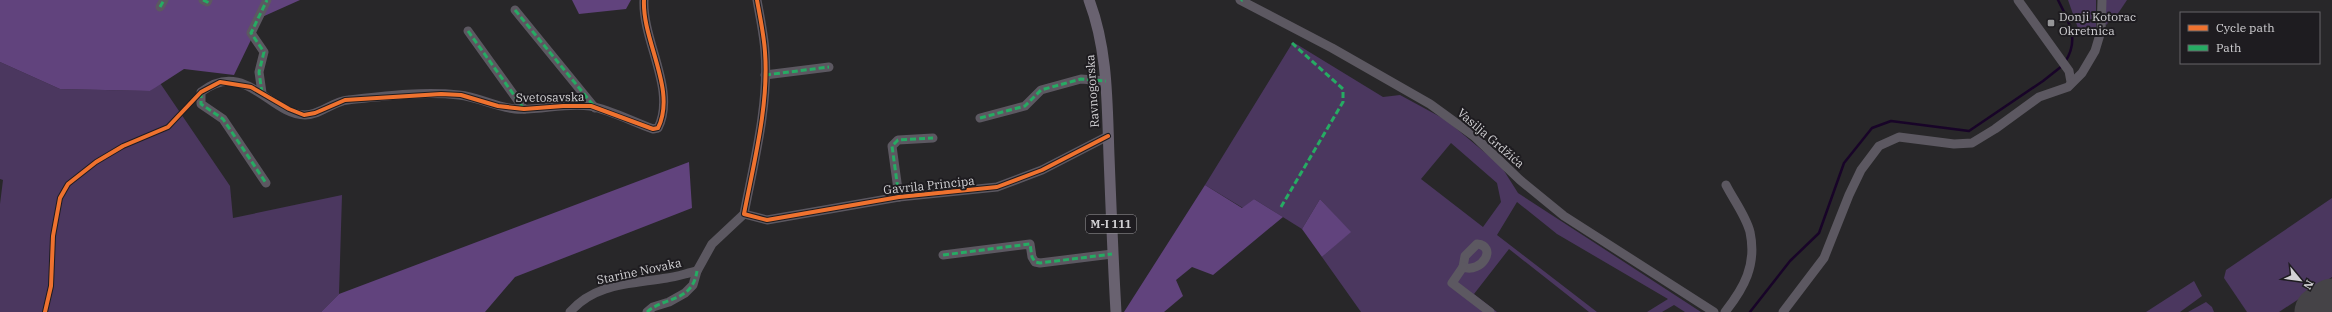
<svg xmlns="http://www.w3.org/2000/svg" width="2332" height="312" viewBox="0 0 2332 312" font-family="'IBM Plex Serif',serif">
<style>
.green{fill:#4b375f;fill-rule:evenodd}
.forest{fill:#61437d}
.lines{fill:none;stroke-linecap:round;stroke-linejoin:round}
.stream{stroke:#180428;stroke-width:2.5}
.runway{stroke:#454347;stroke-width:51}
.minor{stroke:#5c5861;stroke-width:9}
.major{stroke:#696270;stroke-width:11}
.quiet{stroke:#26ab63;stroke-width:3;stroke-dasharray:6 3;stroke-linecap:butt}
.cycleway-casing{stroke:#1e1c20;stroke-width:6}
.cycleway{stroke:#ef722f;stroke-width:4}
.poi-dot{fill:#969698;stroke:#1e1c20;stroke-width:1.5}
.labels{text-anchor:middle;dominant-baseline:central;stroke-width:4;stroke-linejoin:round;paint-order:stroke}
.shield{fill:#1e1c20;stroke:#9c9b9e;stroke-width:1}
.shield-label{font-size:11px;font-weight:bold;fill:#d2d1d4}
.poi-label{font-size:12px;fill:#d2d1d4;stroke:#1e1c20;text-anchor:start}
.street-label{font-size:12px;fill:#d2d1d4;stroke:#1e1c20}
</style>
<rect width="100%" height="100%" fill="#282729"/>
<g class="green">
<path d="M 2068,0 L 2096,0 L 2096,36 L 2079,31 Z"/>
<path d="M 2105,0 L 2127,0 L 2119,12 L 2106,25 L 2103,20 Z"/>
<path d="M 1293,42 L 1383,97 L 1400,95 L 1446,120 L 1501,166 L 1518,193 L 1701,312 L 1685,312 L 1674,305 L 1662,312 L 1647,312 L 1668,299 L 1557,234 L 1517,202 L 1497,235 L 1597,312 L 1589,312 L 1509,249 L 1474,294 L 1497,312 L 1361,312 L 1322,257 L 1350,232 L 1320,199 L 1302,229 L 1254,199 L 1243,208 L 1205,185 ZM 1451,143 L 1497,183 L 1501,202 L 1483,227 L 1421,179 Z"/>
<path d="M 0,62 L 60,89 L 150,91 L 160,83 L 230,186 L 233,218 L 342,195 L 339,294 L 321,312 L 0,312 L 0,204 L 3,180 L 0,179 Z"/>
<path d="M 2332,198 L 2332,277 L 2279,312 L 2247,312 L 2224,278 L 2226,270 Z"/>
<path d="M 2194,281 L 2202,296 L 2180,312 L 2146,312 Z"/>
<path d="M 2206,302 L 2212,307 L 2214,312 L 2188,312 Z"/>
</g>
<g class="forest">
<path d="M 0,0 L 300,0 L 262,17 L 234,75 L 184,69 L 150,91 L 60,89 L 0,62 Z"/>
<path d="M 572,0 L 631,0 L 626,9 L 579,14 Z"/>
<path d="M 689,162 L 692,208 L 515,277 L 485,312 L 321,312 L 339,294 Z"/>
<path d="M 1205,185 L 1242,208 L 1254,199 L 1283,217 L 1213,275 L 1192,267 L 1176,280 L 1183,296 L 1164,312 L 1124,312 Z"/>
<path d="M 1320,199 L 1351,232 L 1322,257 L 1302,229 Z"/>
</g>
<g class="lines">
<g class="stream">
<path d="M 2058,0 C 2069,21 2080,40 2065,62"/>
<path d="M 1750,312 L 1790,261 L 1819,233 L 1844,163 L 1872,128 L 1891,121 L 1969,131 L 2043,81 L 2062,66"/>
</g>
<path class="runway" d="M 2320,312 L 2332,304"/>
<g class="minor">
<path d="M 203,0 L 207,2 L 208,0"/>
<path d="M 1240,0 L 1332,48 L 1430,104 L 1474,136 L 1520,180 L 1564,216 L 1714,312"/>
<path d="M 2018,0 L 2069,71 L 2071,82"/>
<path d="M 160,7 L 164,0"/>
<path d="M 515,10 L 595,108"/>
<path d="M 468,31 L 524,109"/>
<path d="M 765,75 L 829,67"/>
<path d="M 262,93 L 259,72 L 264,52 L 251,33 L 267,0"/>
<path d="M 980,118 L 1025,106 L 1041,90 L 1081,79 L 1106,81"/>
<path d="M 266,183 L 223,119 L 201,104 L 201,92 C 245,58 270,115 305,115 C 321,115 333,101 348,100 C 384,96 423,91 459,95 C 478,97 496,107 515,109 C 540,111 565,102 590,106 C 611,110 633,122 653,129 L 658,128 C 677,90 642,41 644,0"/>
<path d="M 899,197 L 892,146 L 898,140 L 933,138"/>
<path d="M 744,214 L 767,220 L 899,197 L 997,187 L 1042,170 L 1108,136"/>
<path d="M 744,214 C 754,162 769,104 765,52 C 764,35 760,17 757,0"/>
<path d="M 1477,244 C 1498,246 1482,274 1463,267 L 1465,256 Z"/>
<path d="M 943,255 L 1030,244 L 1032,257 L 1035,262 L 1040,263 L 1112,254"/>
<path d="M 1463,267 L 1452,283 L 1490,312"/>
<path d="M 570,312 C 595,283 631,284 667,278 C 677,277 687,273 697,271"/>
<path d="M 647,312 L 653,307 L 669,302 L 685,293 L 693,285 L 697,271 L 712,244 L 744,214"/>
<path d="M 1725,312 C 1744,288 1757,265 1750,232 C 1746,216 1733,199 1726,185"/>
<path d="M 1783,312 L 1824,258 L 1849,195 L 1861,170 L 1879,146 L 1899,137 L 1954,144 L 1972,143 L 1995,129 L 2039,97 L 2068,87 L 2082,73 L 2095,51 L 2101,31 L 2102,0"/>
</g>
<path class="major" d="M 1089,0 C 1108,50 1107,103 1109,156 C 1111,208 1113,260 1116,312"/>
<g class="quiet">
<path d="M 203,0 L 207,2 L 208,0"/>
<path d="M 1241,1 L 1242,0"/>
<path d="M 160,7 L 164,0"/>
<path d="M 515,10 L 594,106"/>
<path d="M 468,31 L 524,109"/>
<path d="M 765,75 L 829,67"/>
<path d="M 201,92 L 201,104 L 223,119 L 266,183"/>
<path d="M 262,93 L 259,72 L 264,52 L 251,33 L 267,0"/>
<path d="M 980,118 L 1025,106 L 1041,90 L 1081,79 L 1106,81"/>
<path d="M 899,197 L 892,146 L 898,140 L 933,138"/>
<path d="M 1281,207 L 1343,102 L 1343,89 L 1292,43"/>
<path d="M 943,255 L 1030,244 L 1032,257 L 1035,262 L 1040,263 L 1112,254"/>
<path d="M 647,312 C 665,296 692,303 697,271"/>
</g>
<g class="cycleway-casing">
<g id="cycleway">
<path d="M 757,0 C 760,17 764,35 765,52 C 769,104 754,162 744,214 L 767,220 L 899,197 L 997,187 L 1042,170 L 1108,136"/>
<path d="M 45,312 L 51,286 L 53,236 L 60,198 L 68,184 L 96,162 L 123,146 L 168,127 L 201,92 L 220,82 L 251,87 L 289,109 L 304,115 L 315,113 L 345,100 L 441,94 L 461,95 L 498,106 L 524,109 L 563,106 L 591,106 L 653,129 L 658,128 C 677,90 642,41 644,0"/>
</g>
</g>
<use href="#cycleway" class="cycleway"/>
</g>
<rect class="poi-dot" x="2047" y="19" width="8" height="8" rx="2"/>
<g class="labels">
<rect class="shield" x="1086" y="215" width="50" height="18" rx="3"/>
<g class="shield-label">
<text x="1111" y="224">M-I 111</text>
</g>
<g class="poi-label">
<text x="2059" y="16">Donji Kotorac<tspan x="2059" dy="14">Okretnica</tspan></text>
</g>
<g class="street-label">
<text transform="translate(1092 91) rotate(-94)">Ravnogorska</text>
<text transform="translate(550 97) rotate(-1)">Svetosavska</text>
<text transform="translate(1491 138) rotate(41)">Vasilja Grdžića</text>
<text transform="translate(929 185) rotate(-6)">Gavrila Principa</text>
<text transform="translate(639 271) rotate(-12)">Starine Novaka</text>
</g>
</g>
<rect x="2180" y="12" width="140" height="52" fill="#1e1c20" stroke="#666468"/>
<rect x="2188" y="25" width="20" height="6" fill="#ef722f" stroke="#666468"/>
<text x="2216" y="32" font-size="12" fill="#d2d1d4">Cycle path</text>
<rect x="2188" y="45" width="20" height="6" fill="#26ab63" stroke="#666468"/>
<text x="2216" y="52" font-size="12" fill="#d2d1d4">Path</text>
<g transform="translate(2300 280) rotate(119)" stroke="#1e1c20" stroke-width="3" paint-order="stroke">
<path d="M0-3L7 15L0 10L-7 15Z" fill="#d2d1d4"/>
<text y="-6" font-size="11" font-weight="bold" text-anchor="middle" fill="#d2d1d4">N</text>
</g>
</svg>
